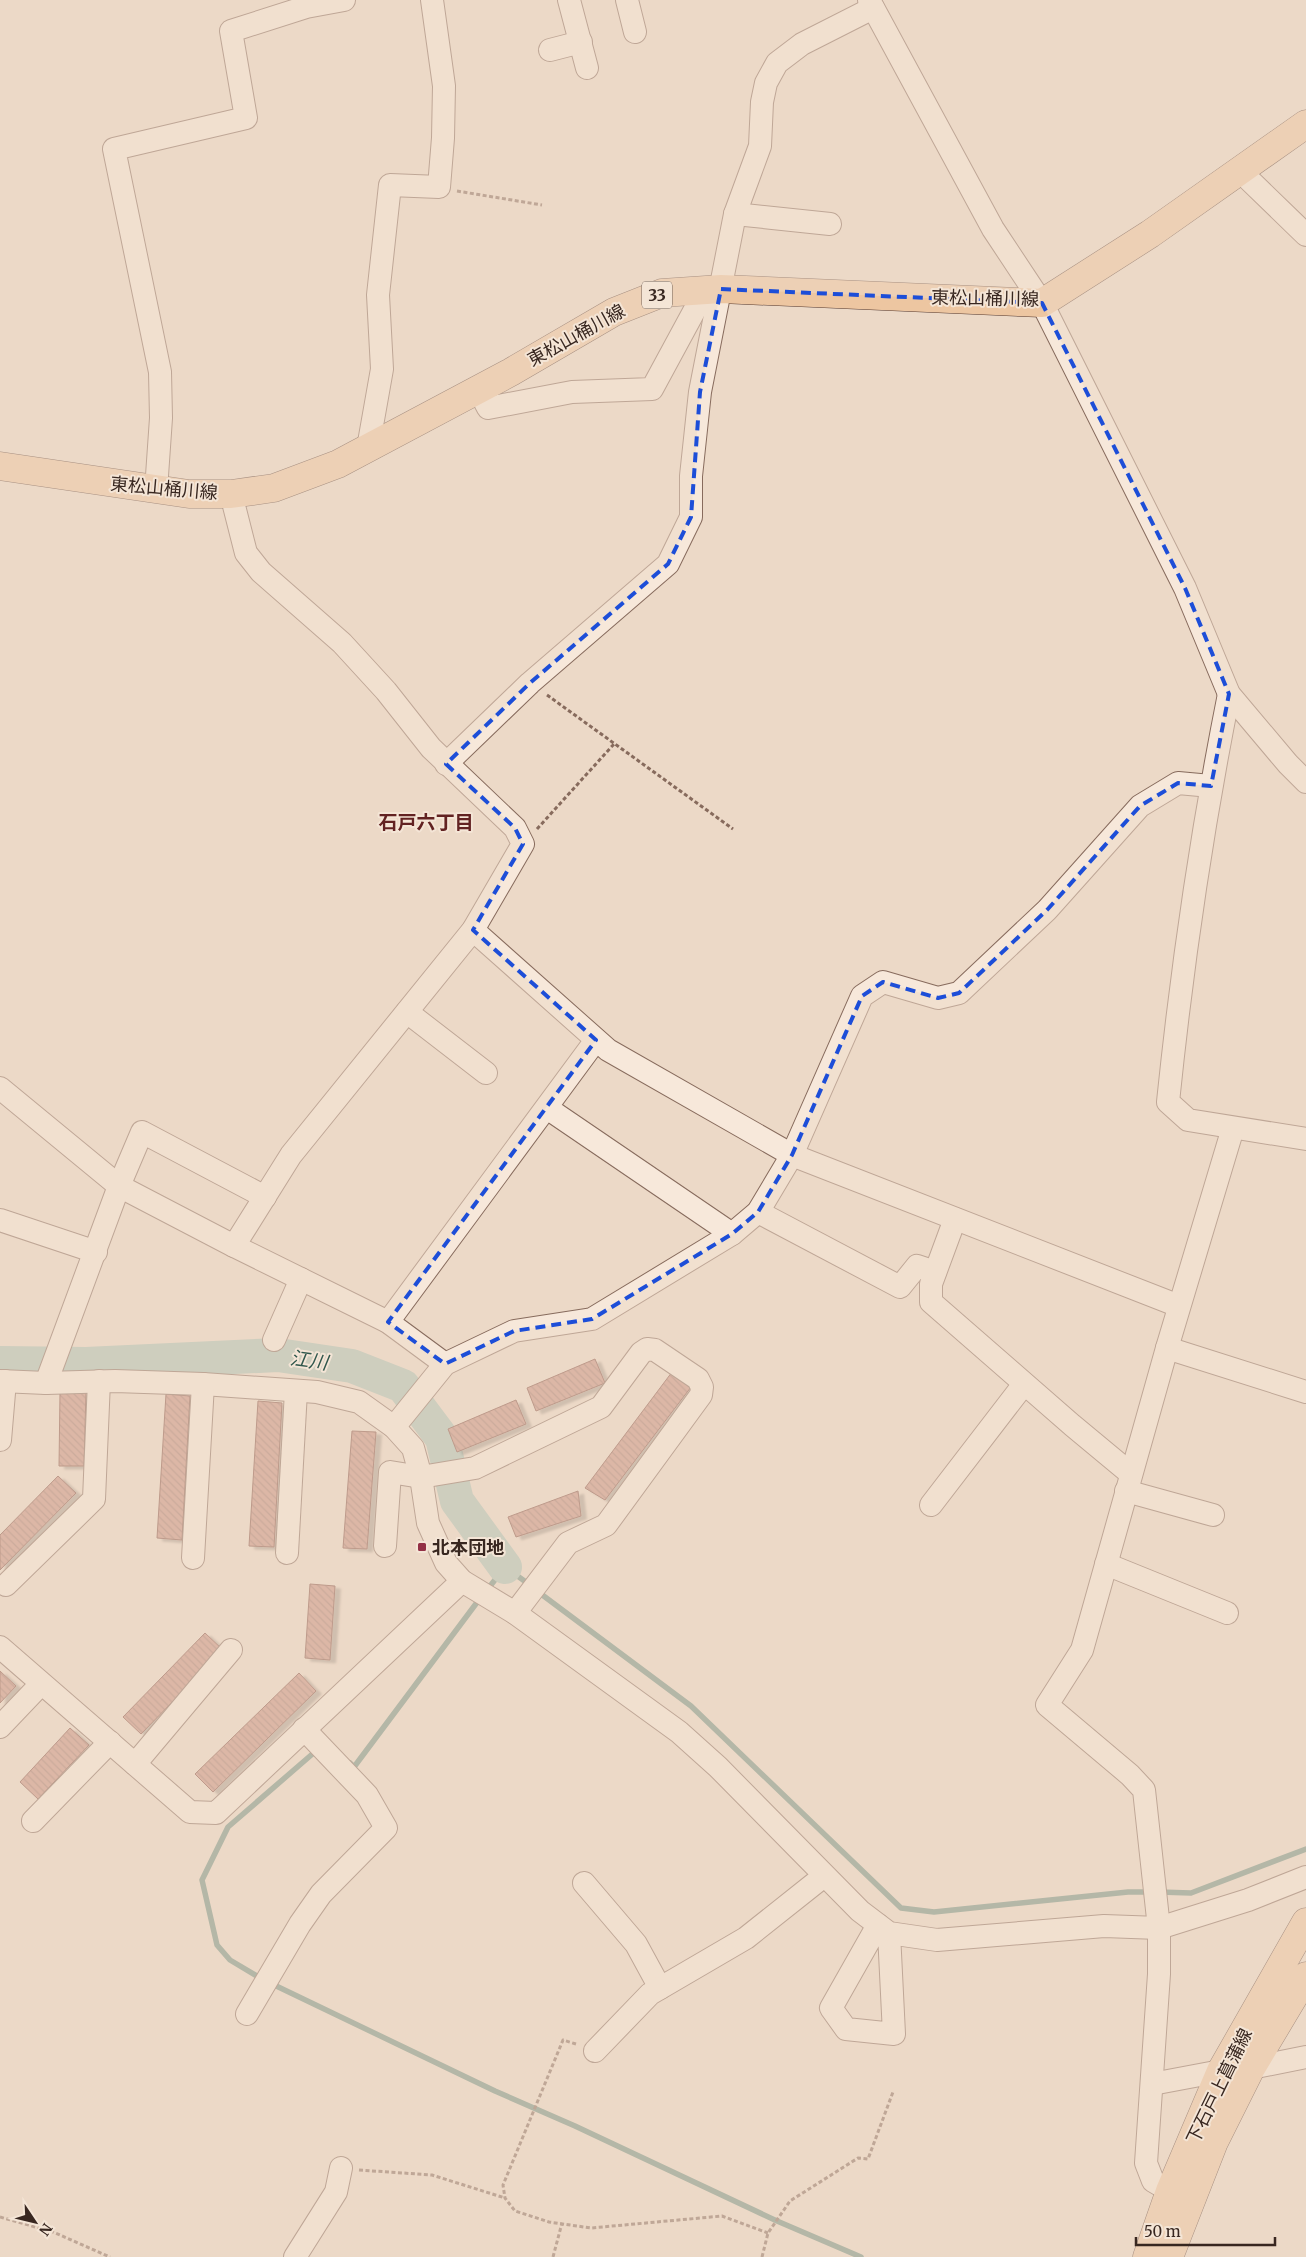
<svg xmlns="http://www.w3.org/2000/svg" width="1306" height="2257" viewBox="0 0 1306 2257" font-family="Merriweather,'Noto Sans JP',serif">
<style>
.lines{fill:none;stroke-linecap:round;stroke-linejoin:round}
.stream{stroke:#6f8e80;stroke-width:5.5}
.river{stroke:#a8c0b4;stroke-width:34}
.building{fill:url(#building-back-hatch);stroke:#855044;filter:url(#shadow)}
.minor-casing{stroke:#876b5d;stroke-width:24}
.major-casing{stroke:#553a31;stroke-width:29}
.path{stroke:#876b5d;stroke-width:3;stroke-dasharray:4 2.5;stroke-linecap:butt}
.minor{stroke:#f7e8da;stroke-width:22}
.major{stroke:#edc6a1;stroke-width:28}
.marked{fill:none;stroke:#1d4ed8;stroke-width:4;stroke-dasharray:10 6;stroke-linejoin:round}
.poi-dot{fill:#933045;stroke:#f4e5d6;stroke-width:2}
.labels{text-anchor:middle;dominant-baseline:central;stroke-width:4;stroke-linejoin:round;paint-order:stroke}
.shield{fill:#f4e5d6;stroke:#706057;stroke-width:1}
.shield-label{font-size:16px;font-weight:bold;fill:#382720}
.street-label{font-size:18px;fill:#382720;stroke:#f4e5d6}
.poi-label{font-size:18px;font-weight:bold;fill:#382720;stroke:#f4e5d6;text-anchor:start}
.neighbourhood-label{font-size:19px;font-weight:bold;fill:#622222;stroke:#f4e5d6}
.water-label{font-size:19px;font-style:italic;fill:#30574c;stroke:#f4e5d6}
</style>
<defs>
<pattern id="building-back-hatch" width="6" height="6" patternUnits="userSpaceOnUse" patternTransform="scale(1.25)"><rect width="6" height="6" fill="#c88e7f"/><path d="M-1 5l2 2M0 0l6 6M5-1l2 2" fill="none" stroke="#a37468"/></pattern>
<filter id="shadow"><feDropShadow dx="5.5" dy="3" stdDeviation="1" flood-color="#0004"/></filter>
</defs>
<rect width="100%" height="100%" fill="#ecd9c7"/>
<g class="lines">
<g class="stream">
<path d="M 487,1590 L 505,1567 L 530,1585"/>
<path d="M 537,1591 L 691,1706 L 901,1908 L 934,1912 L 1128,1892 L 1150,1892"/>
<path d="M 350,1763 L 354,1767 L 481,1597"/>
<path d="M 1159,1892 L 1191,1893 L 1306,1849"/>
<path d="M 262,1979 L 230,1960 L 217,1945 L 202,1880 L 228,1827 L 317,1750"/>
<path d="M 270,1983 L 495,2091 L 575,2126 L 777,2221 L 861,2257"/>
</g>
<path class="river" d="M 0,1363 L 86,1364 L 278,1355 L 352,1366 L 403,1386 L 442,1438 L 457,1501 L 505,1567"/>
</g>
<g class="building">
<path d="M 595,1359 L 605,1383 L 536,1411 L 527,1388 Z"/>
<path d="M 672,1372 L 691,1387 L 605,1500 L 585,1488 Z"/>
<path d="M 60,1392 L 86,1392 L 84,1466 L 59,1466 Z"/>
<path d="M 166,1394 L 190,1396 L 182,1540 L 157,1538 Z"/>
<path d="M 516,1400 L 526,1424 L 457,1452 L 448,1429 Z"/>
<path d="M 258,1401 L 282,1403 L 274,1547 L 249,1546 Z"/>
<path d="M 352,1431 L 376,1432 L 367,1549 L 343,1548 Z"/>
<path d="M 58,1476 L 76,1493 L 0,1570 L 0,1535 Z"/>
<path d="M 578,1491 L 581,1516 L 516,1537 L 508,1517 Z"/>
<path d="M 310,1584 L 335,1586 L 330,1660 L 305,1658 Z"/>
<path d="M 205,1633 L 223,1650 L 141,1734 L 123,1717 Z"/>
<path d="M 0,1671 L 16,1686 L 0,1703 Z"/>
<path d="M 299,1673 L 316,1691 L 213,1792 L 195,1774 Z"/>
<path d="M 70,1728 L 89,1745 L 38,1799 L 20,1782 Z"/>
</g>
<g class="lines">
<g class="minor-casing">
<g id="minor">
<path d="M 569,0 L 587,68"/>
<path d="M 627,0 L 635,32"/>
<path d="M 869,0 L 993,229 L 1042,303 L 1185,588 L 1229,694 L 1288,764 L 1306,782"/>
<path d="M 550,50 L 581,42"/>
<path d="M 1240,171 L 1306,235"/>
<path d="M 735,214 L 830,224"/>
<path d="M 478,389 L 488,408 L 572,392 L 652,389 L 705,291"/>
<path d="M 368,448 L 382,369 L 378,295 L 390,185 L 439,187 L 443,138 L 444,86 L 432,0"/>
<path d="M 156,490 L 161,418 L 160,372 L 114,149 L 246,118 L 231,31 L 306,7 L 344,0"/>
<path d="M 231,494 L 246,553 L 261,572 L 342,643 L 386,691 L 431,748 L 515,828 L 523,844 L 473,930 L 291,1155 L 234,1246"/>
<path d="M 1229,694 C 1202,829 1182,966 1168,1102 L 1188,1120 L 1306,1139"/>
<path d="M 446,764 L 530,683 L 668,564 L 691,517 L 691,476 L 700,392 L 735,214 L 760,146 L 762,102 L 766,83 L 777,63 L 802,44 L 873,8"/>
<path d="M 473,930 L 608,1050 L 792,1155 L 1179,1306"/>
<path d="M 407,1012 L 486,1073"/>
<path d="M 0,1088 L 119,1186 L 234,1246 L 388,1322 L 445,1364"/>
<path d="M 547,1108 L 732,1234"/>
<path d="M 758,1212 L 900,1287 L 917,1266 L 935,1272"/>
<path d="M 955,1219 L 931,1284 L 931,1302 L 1072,1425 L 1131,1474"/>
<path d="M 0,1220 L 96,1252"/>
<path d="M 388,1322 L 596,1040"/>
<path d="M 274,1340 L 301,1279"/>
<path d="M 1167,1348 L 1306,1392"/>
<path d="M 0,1381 L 46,1383 L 115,1381 L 203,1384 L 317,1392 L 359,1402 L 394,1427 L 413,1448 L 421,1477 L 428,1523 L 446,1563 L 462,1581 L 515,1613 L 679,1732 L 718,1767 L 860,1911 L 889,1933 L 937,1940 L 1104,1926 L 1159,1928 L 1248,1900 L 1306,1877"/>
<path d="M 46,1383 L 119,1186 L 142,1132 L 265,1197"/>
<path d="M 394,1427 L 445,1364 L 514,1331 L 592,1319 L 732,1234 L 758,1212 L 792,1155 L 862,996 L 883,982 L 938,998 L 959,993 L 1047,910 L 1140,806 L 1178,783 L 1211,786"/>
<path d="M 0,1440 L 5,1381"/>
<path d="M 1126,1491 L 1213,1515"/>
<path d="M 931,1505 L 1024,1384"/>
<path d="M 385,1546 L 390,1472 L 421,1477 L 475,1468 L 601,1407 L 641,1353 L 647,1349 L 655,1350 L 698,1379 L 702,1387 L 701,1395 L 606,1525 L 568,1543 L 515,1613"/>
<path d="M 287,1553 L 296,1391"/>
<path d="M 193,1558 L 203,1384"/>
<path d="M 1106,1564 L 1227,1613"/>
<path d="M 6,1585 L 94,1499 L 99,1381"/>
<path d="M 0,1647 L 190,1812 L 216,1813 L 462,1581"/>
<path d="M 0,1727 L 41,1684"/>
<path d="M 135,1764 L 231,1650"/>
<path d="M 33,1821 L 110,1742"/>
<path d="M 584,1883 L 636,1944 L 660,1988"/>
<path d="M 878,1925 L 831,2008 L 846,2029 L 894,2034 L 889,1933"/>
<path d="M 247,2014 L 300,1924 L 321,1894 L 386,1828 L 367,1795 L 304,1729"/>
<path d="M 595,2051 L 650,1994 L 746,1938 L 824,1876"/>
<path d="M 1251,2068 L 1306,2057"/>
<path d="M 1152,2084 L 1221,2071"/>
<path d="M 1170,2191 L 1153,2181 L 1146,2163 L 1159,1974 L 1159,1928 L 1144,1790 L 1130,1775 L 1047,1705 L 1082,1650 L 1167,1348 L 1233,1128"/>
<path d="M 295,2257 L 336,2192 L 341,2168"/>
</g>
</g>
<g class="major-casing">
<g id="major">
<path d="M 0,466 L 189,494 L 231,494 L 274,488 L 338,464 L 511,372 L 614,312 L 662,293 L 721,289 L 1042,303 L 1150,234 L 1306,124"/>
<path d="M 1147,2257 L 1170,2191 L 1221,2071 L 1306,1922"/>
<path d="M 1169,2257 L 1214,2142 L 1251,2068 L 1306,1976"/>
</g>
</g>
<g class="path">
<path d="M 457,191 L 542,205"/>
<path d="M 547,695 L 733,829"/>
<path d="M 537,829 L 614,744"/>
<path d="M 576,2044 L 563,2040 L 503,2185 L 505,2198 L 515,2211 L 549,2222 L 591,2228 L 722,2216 L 768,2233"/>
<path d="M 359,2170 L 432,2175 L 505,2198"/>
<path d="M 0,2217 L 53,2232 L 110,2257"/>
<path d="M 553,2257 L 562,2223"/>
<path d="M 762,2257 L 768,2233 L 790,2201 L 858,2158 L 868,2159 L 893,2092"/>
</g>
<use href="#minor" class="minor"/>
<use href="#major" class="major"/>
</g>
<path d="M0 0H1306V2257H0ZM 721,289 L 1042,303 L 1185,588 L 1229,694 L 1211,786 L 1178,783 L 1140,806 L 1047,910 L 959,993 L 938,998 L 883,982 L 862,996 L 792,1155 L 758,1212 L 732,1234 L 592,1319 L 514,1331 L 445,1364 L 388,1322 L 596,1040 L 473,930 L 523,844 L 515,828 L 446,764 L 530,683 L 668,564 L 691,517 L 700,392 Z" fill="#ecd9c7" fill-opacity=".55" fill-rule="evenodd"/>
<path class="marked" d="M 721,289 L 1042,303 L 1185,588 L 1229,694 L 1211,786 L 1178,783 L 1140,806 L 1047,910 L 959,993 L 938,998 L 883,982 L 862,996 L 792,1155 L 758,1212 L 732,1234 L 592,1319 L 514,1331 L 445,1364 L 388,1322 L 596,1040 L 473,930 L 523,844 L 515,828 L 446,764 L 530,683 L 668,564 L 691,517 L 700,392 Z"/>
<rect class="poi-dot" x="417" y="1542" width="10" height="10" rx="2.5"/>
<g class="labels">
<rect class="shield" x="642" y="281.5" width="30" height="27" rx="4"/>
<g class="shield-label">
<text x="657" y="295">33</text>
</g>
<g class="street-label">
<text transform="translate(985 298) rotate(1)">東松山桶川線</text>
<text transform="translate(576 335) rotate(-29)">東松山桶川線</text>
<text transform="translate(164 488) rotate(5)">東松山桶川線</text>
<text transform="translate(1219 2086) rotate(-64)">下石戸上菖蒲線</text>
</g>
<g class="poi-label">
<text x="432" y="1547">北本団地</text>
</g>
<g class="neighbourhood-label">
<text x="426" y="822">石戸六丁目</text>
</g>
<g class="water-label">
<text transform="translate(309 1360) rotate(8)">江川</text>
</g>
</g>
<g transform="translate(35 2222) rotate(125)" stroke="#f4e5d6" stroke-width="4" paint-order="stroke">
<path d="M0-4L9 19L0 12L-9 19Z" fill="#382720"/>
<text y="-8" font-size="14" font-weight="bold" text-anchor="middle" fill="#382720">N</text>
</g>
<path d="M1136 2237v8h139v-8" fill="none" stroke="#382720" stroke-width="2.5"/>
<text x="1144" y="2237" font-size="15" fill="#382720" stroke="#f4e5d6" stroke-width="4" paint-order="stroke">50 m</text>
</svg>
